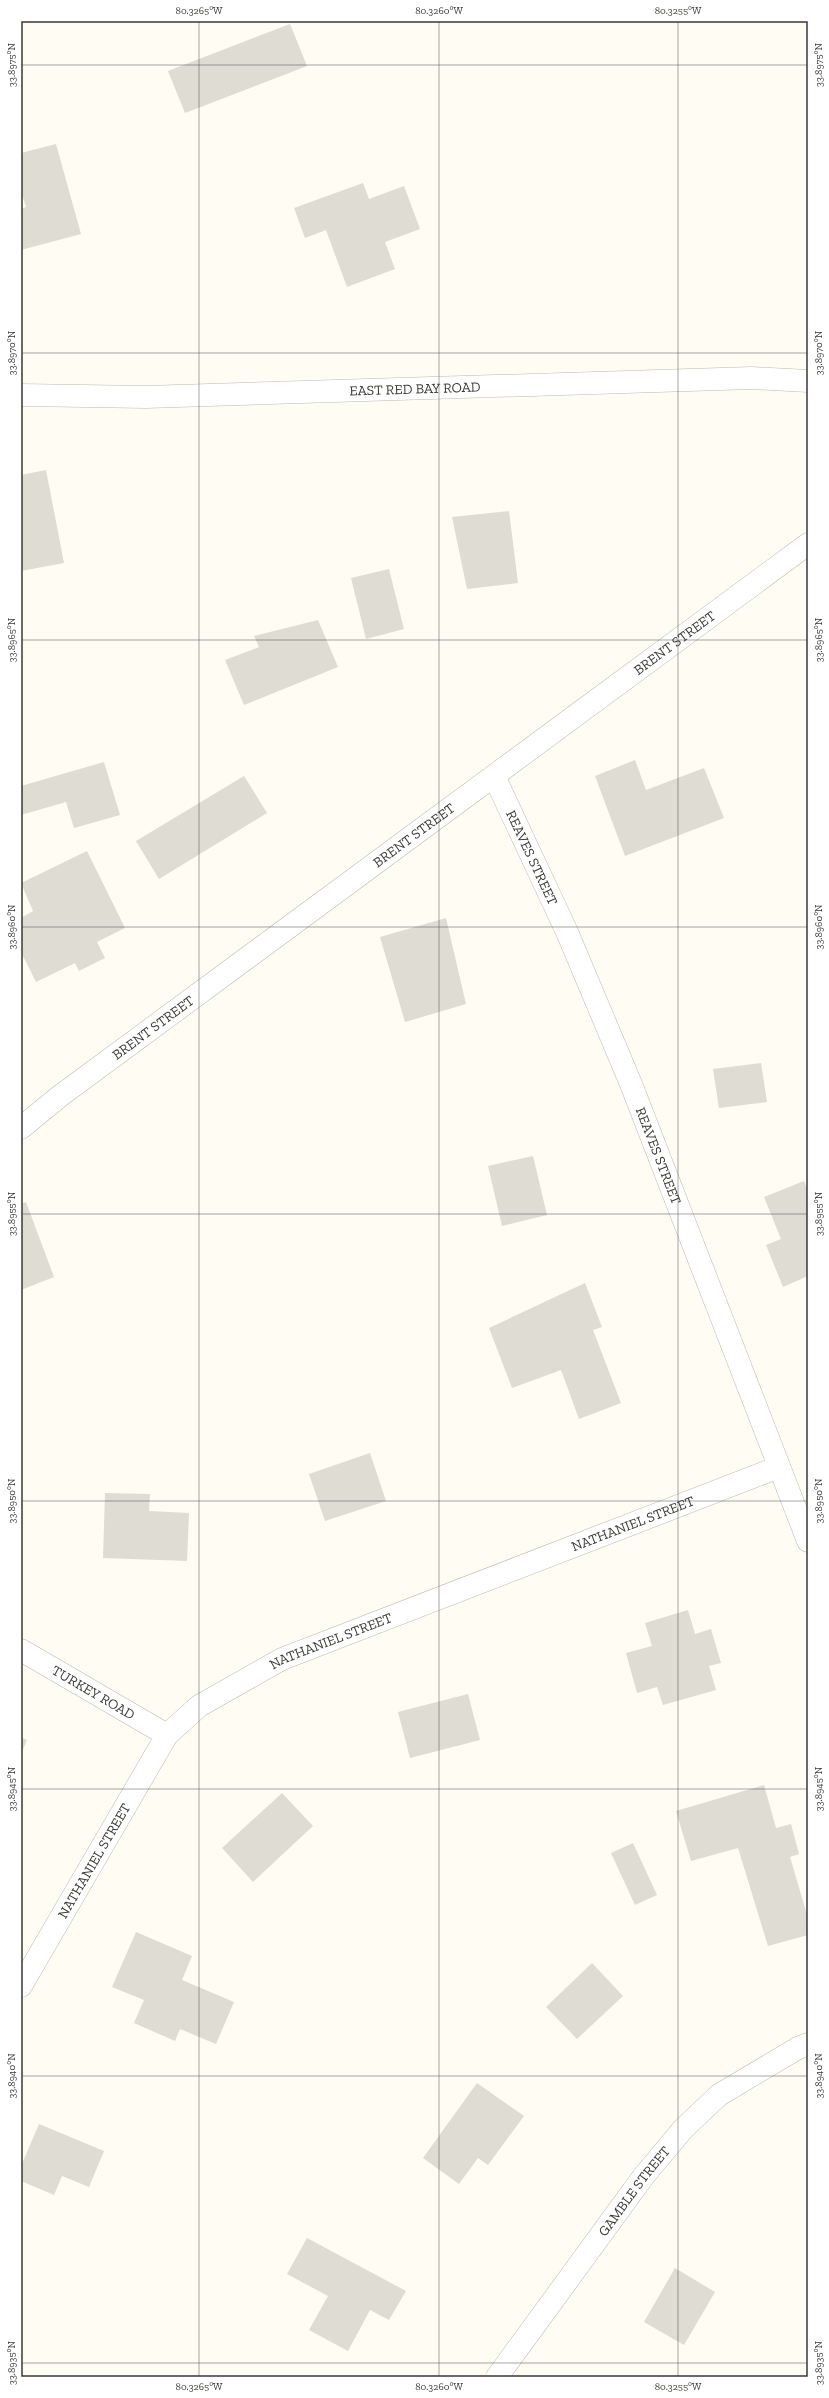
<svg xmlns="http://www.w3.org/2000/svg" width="829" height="2398" viewBox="0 0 829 2398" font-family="'Zilla Slab',serif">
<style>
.building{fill:#dedcd3}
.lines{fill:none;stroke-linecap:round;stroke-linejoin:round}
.street-casing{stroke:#bbbab1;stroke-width:23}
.secondary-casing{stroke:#bbbab1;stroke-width:23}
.street{stroke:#fff;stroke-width:22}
.secondary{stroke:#fff;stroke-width:22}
.ticks{fill:none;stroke:#3a3936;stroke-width:1;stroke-opacity:0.45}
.labels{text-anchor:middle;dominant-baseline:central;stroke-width:4;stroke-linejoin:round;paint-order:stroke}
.street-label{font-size:14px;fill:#3a3936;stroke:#fff}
.neatline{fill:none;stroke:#3a3936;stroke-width:1.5}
.ticks-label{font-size:10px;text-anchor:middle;fill:#3a3936}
</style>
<rect width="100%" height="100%" fill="#fefcf3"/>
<g class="building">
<path d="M 290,24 L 307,66 L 185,113 L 168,71 Z"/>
<path d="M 56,144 L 81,234 L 21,250 L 21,209 L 26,207 L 21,191 L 21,153 Z"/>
<path d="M 363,183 L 369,199 L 404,186 L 420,229 L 385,242 L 395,269 L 347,287 L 326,230 L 305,238 L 294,208 Z"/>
<path d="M 46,470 L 64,563 L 21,571 L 21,475 Z"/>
<path d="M 509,511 L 518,583 L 467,589 L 452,517 Z"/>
<path d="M 389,569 L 404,629 L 366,639 L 351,578 Z"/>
<path d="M 318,620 L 338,667 L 244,705 L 225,660 L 259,647 L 254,636 Z"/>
<path d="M 635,760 L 646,790 L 704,768 L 724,818 L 625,856 L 595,776 Z"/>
<path d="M 104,762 L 120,815 L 74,828 L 66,802 L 21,815 L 21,786 Z"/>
<path d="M 244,776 L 267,813 L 159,879 L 136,841 Z"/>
<path d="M 87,851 L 125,928 L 97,942 L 105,958 L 79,971 L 75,963 L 36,982 L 21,952 L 21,918 L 33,911 L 21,883 Z"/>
<path d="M 446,918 L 466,1004 L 405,1022 L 380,937 Z"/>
<path d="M 761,1063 L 767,1102 L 719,1108 L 713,1069 Z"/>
<path d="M 533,1156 L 547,1215 L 502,1226 L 488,1166 Z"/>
<path d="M 804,1181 L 808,1191 L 808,1276 L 783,1287 L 766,1245 L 781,1239 L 764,1197 Z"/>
<path d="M 26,1202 L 54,1277 L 21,1290 L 21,1204 Z"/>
<path d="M 585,1283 L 602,1327 L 593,1330 L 621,1403 L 579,1419 L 561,1370 L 512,1388 L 489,1328 Z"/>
<path d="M 370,1453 L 386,1501 L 325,1521 L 309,1474 Z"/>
<path d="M 105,1493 L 150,1494 L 149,1511 L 189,1513 L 187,1561 L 103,1558 Z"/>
<path d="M 688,1610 L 695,1634 L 711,1629 L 721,1663 L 709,1666 L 716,1690 L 663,1705 L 657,1687 L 637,1693 L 626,1653 L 652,1646 L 645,1623 Z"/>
<path d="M 468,1694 L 480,1740 L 410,1758 L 398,1712 Z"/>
<path d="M 21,1737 L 27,1740 L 21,1754 Z"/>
<path d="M 764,1785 L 776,1828 L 791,1824 L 799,1854 L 790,1857 L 808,1918 L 808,1935 L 768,1946 L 738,1848 L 691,1861 L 676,1811 Z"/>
<path d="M 282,1793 L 313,1826 L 253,1882 L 222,1848 Z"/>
<path d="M 633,1843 L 657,1895 L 635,1905 L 611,1853 Z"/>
<path d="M 136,1932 L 192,1956 L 182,1980 L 234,2002 L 216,2044 L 180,2029 L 175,2041 L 134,2023 L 144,2000 L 112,1987 Z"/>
<path d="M 592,1963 L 623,1996 L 577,2039 L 546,2007 Z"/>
<path d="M 477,2083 L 524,2116 L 488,2165 L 478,2158 L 459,2184 L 423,2158 Z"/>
<path d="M 39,2124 L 104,2151 L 89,2187 L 62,2176 L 54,2195 L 21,2181 L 21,2166 Z"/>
<path d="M 307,2238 L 406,2291 L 389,2320 L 370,2310 L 348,2351 L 309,2330 L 328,2296 L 287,2274 Z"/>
<path d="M 675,2268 L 715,2292 L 684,2345 L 644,2322 Z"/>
</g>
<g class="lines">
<g class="street-casing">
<g id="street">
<path id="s1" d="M 494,776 L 567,932 L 631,1084 L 808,1541"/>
<path id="s2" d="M 21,1128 L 60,1096 L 808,544"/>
<path id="s3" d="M 21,1650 L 167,1735"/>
<path id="s4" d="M 21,1986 L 167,1735 L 199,1706 L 282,1659 L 779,1467"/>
<path id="s5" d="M 497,2377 L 643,2177 L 683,2129 L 719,2095 L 798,2048 L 808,2044"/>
</g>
</g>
<g class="secondary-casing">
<g id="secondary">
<path id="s6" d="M 21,395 L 146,397 L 752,378 L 808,381"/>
</g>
</g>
<use href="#street" class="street"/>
<use href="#secondary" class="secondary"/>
</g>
<path class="ticks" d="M 199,21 L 199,2377M 439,21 L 439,2377M 678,21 L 678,2377M 21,65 L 808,65M 21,353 L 808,353M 21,640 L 808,640M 21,927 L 808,927M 21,1214 L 808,1214M 21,1501 L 808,1501M 21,1789 L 808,1789M 21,2076 L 808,2076M 21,2363 L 808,2363"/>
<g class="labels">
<g class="street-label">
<text stroke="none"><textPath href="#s6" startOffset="394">EAST RED BAY ROAD</textPath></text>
<text stroke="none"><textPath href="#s2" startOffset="814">BRENT STREET</textPath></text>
<text stroke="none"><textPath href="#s2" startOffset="490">BRENT STREET</textPath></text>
<text stroke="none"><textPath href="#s1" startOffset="90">REAVES STREET</textPath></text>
<text stroke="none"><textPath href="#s2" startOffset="166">BRENT STREET</textPath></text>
<text stroke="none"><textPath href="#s1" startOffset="414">REAVES STREET</textPath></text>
<text stroke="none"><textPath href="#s4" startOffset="805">NATHANIEL STREET</textPath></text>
<text stroke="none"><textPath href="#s4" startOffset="481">NATHANIEL STREET</textPath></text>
<text stroke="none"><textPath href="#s3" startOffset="84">TURKEY ROAD</textPath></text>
<text stroke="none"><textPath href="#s4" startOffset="145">NATHANIEL STREET</textPath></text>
<text stroke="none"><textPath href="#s5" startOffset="231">GAMBLE STREET</textPath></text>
</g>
</g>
<rect width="829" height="2398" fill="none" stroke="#ffffff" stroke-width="44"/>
<rect x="22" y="22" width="785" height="2354" class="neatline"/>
<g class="ticks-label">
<text x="199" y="14">80.3265°W</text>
<text x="439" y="14">80.3260°W</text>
<text x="678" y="14">80.3255°W</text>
<text transform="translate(11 65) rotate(-90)" y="4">33.8975°N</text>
<text transform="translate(818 65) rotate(-90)" y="4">33.8975°N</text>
<text transform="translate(11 353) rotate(-90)" y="4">33.8970°N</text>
<text transform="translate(818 353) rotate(-90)" y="4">33.8970°N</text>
<text transform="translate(11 640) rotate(-90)" y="4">33.8965°N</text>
<text transform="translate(818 640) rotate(-90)" y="4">33.8965°N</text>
<text transform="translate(11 927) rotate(-90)" y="4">33.8960°N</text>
<text transform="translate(818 927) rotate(-90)" y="4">33.8960°N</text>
<text transform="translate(11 1214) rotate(-90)" y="4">33.8955°N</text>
<text transform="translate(818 1214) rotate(-90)" y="4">33.8955°N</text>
<text transform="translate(11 1501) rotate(-90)" y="4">33.8950°N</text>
<text transform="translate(818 1501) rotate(-90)" y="4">33.8950°N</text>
<text transform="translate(11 1789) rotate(-90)" y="4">33.8945°N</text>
<text transform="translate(818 1789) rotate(-90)" y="4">33.8945°N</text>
<text transform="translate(11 2076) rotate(-90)" y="4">33.8940°N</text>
<text transform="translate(818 2076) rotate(-90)" y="4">33.8940°N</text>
<text transform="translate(11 2363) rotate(-90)" y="4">33.8935°N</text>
<text transform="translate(818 2363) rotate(-90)" y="4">33.8935°N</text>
<text x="199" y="2390">80.3265°W</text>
<text x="439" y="2390">80.3260°W</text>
<text x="678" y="2390">80.3255°W</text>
</g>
</svg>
